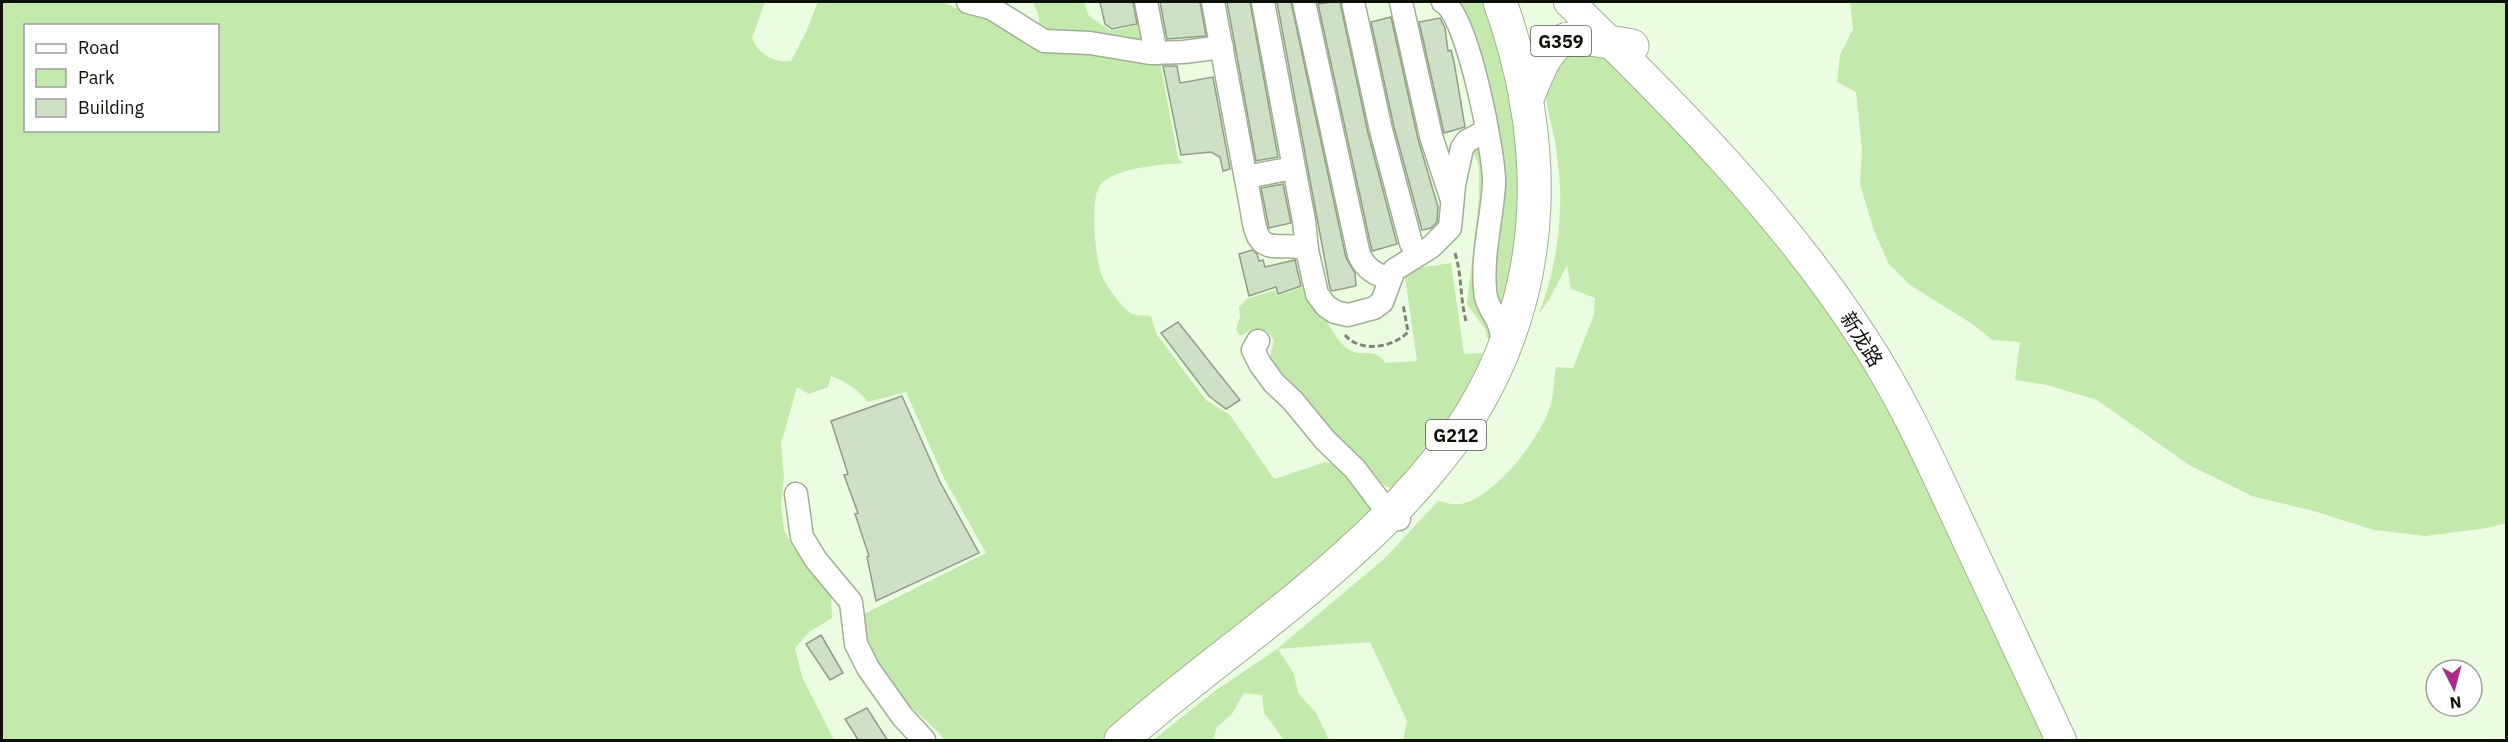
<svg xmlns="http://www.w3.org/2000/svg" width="2508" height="742" viewBox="0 0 2508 742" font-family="'IBM Plex Sans','Noto Sans SC',sans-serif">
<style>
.green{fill:#c4e9ad;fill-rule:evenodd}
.building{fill:#cfe0c6;stroke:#8f9f86;stroke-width:1.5}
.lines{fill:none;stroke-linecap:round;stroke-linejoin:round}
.minor-casing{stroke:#a0af96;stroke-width:25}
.major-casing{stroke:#a0af96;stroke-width:32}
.highway-casing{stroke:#a0af96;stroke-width:35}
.path{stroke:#7c8775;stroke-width:3;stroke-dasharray:6 3;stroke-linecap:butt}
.minor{stroke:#fff;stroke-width:22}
.major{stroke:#fff;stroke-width:30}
.highway{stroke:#fff;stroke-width:33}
.labels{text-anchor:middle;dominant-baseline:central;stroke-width:4.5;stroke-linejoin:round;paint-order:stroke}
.shield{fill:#fff;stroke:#565953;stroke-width:1.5}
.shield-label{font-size:18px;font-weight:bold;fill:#0d1209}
.street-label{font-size:20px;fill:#0d1209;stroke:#fff}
</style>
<rect width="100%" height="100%" fill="#ebfce1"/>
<g class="green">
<path d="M 2,2 L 765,2 L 752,38 C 758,54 774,63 791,61 L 806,32 L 818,2 L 945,3 L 958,9 L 971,8 L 1010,25 L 1159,57 L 1178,158 L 1182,163 C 1162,165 1111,167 1099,187 C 1090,202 1095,262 1103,278 C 1107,287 1123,309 1132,314 C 1137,316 1146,315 1151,316 L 1156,333 L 1184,371 L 1206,400 L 1230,415 L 1274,479 L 1326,462 L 1339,465 L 1377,511 L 1111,740 L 945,740 C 931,723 914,711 898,695 C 878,678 866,641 860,616 L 986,553 L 944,478 L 906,392 L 868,402 C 857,389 847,382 831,376 L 828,387 L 809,394 L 797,387 L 781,444 L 784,477 L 781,504 L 784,530 L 793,547 L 831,594 L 832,618 L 809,632 L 795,648 L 802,677 L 834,740 L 2,740 ZM 26,26 L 218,26 L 218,130 L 26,130 Z"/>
<path d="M 1033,2 L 1084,2 L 1089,16 L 1111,31 L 1146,23 L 1151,43 L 1060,37 L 1039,28 L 1039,16 Z"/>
<path d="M 1458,2 L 1492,2 L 1526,190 L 1504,306 L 1494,304 L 1494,240 Z"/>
<path d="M 1850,2 L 2506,2 L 2506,523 L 2487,528 L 2426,536 L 2374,530 L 2314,511 L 2252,496 L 2189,465 L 2097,400 L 2047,385 L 2015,380 L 2020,342 L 1992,340 L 1974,325 L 1910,285 L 1889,264 L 1874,231 L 1860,184 L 1862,149 L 1856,92 L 1837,82 L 1840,55 L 1853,29 Z"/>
<path d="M 1565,52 L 1607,58 L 1760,219 L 1870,369 L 2049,740 L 1403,740 L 1407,721 L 1370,642 L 1278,649 L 1294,674 L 1298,693 L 1316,713 L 1329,740 L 1284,740 L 1264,713 L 1262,695 L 1244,693 L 1232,714 L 1217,727 L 1213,740 L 1153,740 L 1215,691 L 1277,649 L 1385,558 L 1438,501 C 1447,503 1456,506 1465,503 C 1498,493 1542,436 1551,404 C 1554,392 1554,379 1556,367 L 1573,368 L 1594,315 L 1595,298 L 1571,289 L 1567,265 L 1549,300 L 1539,313 C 1552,281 1559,243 1560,209 C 1561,189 1559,168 1556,148 C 1554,126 1540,98 1549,75 C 1553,67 1560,60 1565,52 Z"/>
<path d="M 1475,148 L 1481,148 L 1492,329 L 1489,342 L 1485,329 L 1467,304 L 1479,199 L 1479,166 L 1474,154 Z"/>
<path d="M 1451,263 L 1464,354 L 1482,353 L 1480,360 L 1448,424 L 1396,491 C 1379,484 1368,471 1356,458 C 1324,426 1297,395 1269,359 L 1274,341 C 1265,324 1255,328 1240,336 L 1236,329 L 1240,317 L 1239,307 L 1247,299 L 1275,290 L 1277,296 L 1311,284 C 1318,302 1331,337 1348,349 C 1362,359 1374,345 1385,363 L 1417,361 L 1404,270 Z"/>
</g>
<g class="building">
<path d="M 1100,2 L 1133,2 L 1137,24 L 1112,29 L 1105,24 Z"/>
<path d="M 1160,2 L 1200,2 L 1206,36 L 1167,39 Z"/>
<path d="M 1227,2 L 1250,2 L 1278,157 L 1256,161 Z"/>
<path d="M 1277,2 L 1291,2 L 1346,258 L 1355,273 L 1356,286 L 1332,291 L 1330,288 Z"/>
<path d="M 1332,2 L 1340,2 L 1368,133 L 1397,244 L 1372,251 L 1318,4 Z"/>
<path d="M 1391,17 L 1418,139 L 1438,207 L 1437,222 L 1431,228 L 1422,230 L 1394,127 L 1371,22 Z"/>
<path d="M 1440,18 L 1445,28 L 1448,51 L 1451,50 L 1454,62 L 1465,127 L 1444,133 L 1419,22 Z"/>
<path d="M 1163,66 L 1177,66 L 1180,83 L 1213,77 L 1230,169 L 1223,171 L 1220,157 L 1211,152 L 1181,155 Z"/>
<path d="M 1283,184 L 1291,223 L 1269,228 L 1261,188 Z"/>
<path d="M 1252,250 L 1257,254 L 1259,261 L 1263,260 L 1265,267 L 1295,260 L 1301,286 L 1278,294 L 1276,287 L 1249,296 L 1239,254 Z"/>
<path d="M 1178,322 L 1240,400 L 1226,409 L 1209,396 L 1161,333 Z"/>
<path d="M 902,396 L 940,482 L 979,553 L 876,601 L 867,557 L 869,556 L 855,514 L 858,513 L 844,475 L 848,474 L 831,421 Z"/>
<path d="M 821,635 L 843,673 L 830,680 L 806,644 Z"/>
<path d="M 867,708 L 888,741 L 859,741 L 845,719 Z"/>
</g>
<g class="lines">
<g class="minor-casing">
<g id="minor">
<path d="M 968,2 L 991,8 L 1044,41 L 1090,43 L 1150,53 L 1184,52 L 1222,47"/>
<path d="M 1146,2 L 1156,53"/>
<path d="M 1213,2 L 1251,206 C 1253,216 1254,231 1260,239 C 1270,253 1293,241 1307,250 L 1317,294 L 1326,306 L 1335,312 L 1348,315 L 1374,308 L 1382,302 L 1394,270 L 1431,247 L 1450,228 L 1454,185 L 1462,148 L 1467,141 L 1486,131"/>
<path d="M 1263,2 L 1304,221 L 1307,250"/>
<path d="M 1304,2 L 1359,255 C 1366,269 1375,275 1390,278"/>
<path d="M 1353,2 L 1381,130 L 1411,243 L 1417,254"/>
<path d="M 1401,2 L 1431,136 L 1451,197"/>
<path d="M 1443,2 C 1467,12 1495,155 1494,184 C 1492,219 1482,253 1485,289 C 1485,303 1492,309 1498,322 C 1502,330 1502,340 1503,349"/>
<path d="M 1246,177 L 1293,168"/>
<path d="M 1258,341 L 1253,350 L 1260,364 L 1274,383 L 1293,401 L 1325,440 L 1355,469 L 1380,502 L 1399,519"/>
<path d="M 796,494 L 802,537 L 816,560 L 851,602 L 856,644 L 868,668 L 902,716 L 924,740"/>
</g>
</g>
<g class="major-casing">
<path id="major" d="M 1569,2 C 1676,106 1782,213 1863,338 C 1904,400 1934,469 1965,535 C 1997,604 2029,672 2061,740"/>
</g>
<g class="highway-casing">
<g id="highway">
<path d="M 1526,101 C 1555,28 1556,33 1632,46"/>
<path d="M 1121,740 C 1197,673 1282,616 1357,546 C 1397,510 1445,457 1473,411 C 1550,282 1549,140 1500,2"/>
</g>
</g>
<g class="path">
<path d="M 1455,253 C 1462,275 1460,299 1466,321"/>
<path d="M 1345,335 C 1360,353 1393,348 1408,332 L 1403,304"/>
</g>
<use href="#minor" class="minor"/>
<use href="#major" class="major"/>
<use href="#highway" class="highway"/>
</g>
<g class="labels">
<g class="shield">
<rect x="1531" y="26" width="60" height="30" rx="4.5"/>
<rect x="1426" y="420" width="60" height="30" rx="4.5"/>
</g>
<g class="shield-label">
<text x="1561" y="41">G359</text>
<text x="1456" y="435">G212</text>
</g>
<g class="street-label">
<text transform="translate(1862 339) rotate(58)">新龙路</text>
</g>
</g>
<rect width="2508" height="742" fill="none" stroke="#0d1209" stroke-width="6"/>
<rect x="24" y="24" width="195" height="108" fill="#ffffff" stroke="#9ea09d" stroke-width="1.5"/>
<rect x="36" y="44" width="30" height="9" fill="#ffffff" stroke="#9ea09d" stroke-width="1.5"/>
<text x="78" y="54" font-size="18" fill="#0d1209">Road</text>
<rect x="36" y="69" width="30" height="18" fill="#c4e9ad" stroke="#9ea09d" stroke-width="1.5"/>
<text x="78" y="84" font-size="18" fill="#0d1209">Park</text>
<rect x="36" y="99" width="30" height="18" fill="#cfe0c6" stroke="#9ea09d" stroke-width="1.5"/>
<text x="78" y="114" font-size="18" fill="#0d1209">Building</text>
<g transform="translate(2454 688) rotate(174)"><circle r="28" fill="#ffffff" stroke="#9ea09d" stroke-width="1.5"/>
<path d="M0-4.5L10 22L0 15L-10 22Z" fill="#a82f85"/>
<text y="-9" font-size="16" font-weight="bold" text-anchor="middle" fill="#0d1209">N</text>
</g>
</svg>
